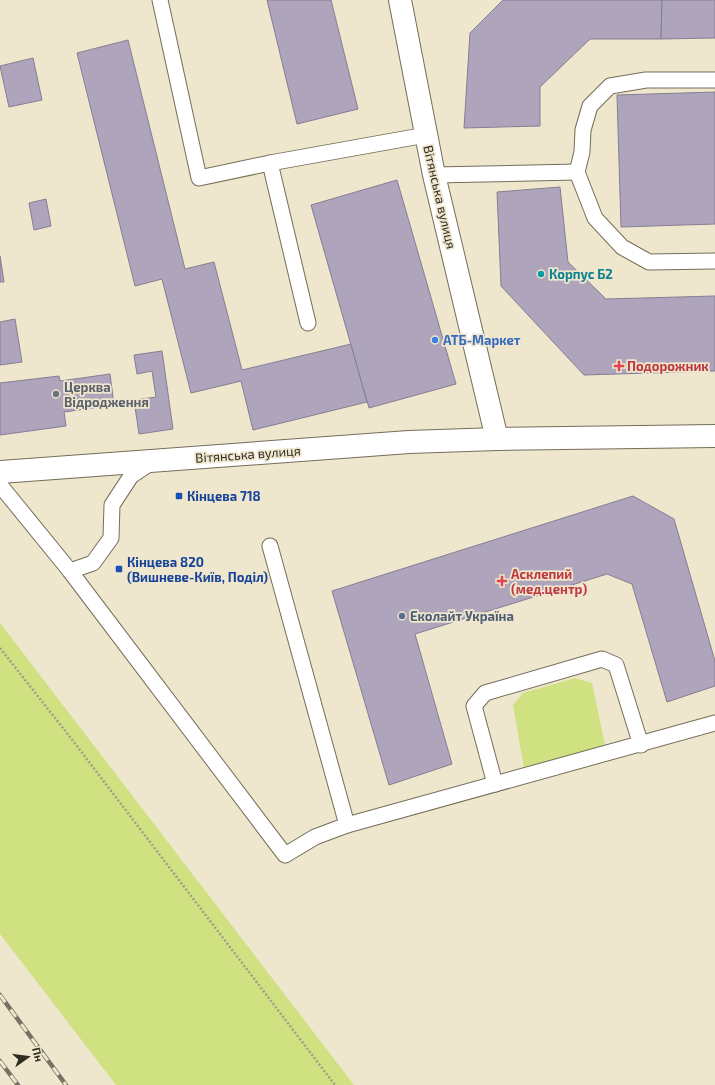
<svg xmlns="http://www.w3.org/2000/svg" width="715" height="1085" viewBox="0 0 715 1085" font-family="'Exo 2',sans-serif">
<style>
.green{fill:#cfe180}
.building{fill:#aea5bc;stroke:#867d92}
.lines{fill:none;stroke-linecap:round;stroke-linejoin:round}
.service-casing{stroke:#756d58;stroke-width:17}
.minor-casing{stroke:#756d58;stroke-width:24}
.tertiary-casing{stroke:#756d58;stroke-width:24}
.path{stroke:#a39c8a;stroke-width:2.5;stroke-dasharray:2 2;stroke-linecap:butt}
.service{stroke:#fff;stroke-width:15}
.minor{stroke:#fff;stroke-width:22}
.tertiary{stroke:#fff;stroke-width:22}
.rail-casing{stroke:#777263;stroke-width:4.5}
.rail{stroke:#efe6ce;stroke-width:3;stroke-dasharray:9;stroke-linecap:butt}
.culture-dot{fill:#0f9aa8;stroke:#efe6ce;stroke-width:1.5}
.shop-dot{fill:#3f7fe0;stroke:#efe6ce;stroke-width:1.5}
.health-dot{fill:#e0444e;stroke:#efe6ce;stroke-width:1.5}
.worship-dot{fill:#6b7280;stroke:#efe6ce;stroke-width:1.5}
.transit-dot{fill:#1a4fb4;stroke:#efe6ce;stroke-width:1.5}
.service-dot{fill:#5c6f8a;stroke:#efe6ce;stroke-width:1.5}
.labels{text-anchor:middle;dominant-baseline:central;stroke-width:3.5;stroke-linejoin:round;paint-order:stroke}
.street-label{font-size:13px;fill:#2f2c23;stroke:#efe6ce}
.culture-label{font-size:13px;font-weight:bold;fill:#0d838f;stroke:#efe6ce;text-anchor:start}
.shop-label{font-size:13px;font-weight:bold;fill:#366cbe;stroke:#efe6ce;text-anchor:start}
.health-label{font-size:13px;font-weight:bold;fill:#be3a42;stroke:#efe6ce;text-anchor:start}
.worship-label{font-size:13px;font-weight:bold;fill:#5b616d;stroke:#efe6ce;text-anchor:start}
.transit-label{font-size:13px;font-weight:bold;fill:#164399;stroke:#efe6ce;text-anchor:start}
.service-label{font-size:13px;font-weight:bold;fill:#4e5e75;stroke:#efe6ce;text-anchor:start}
</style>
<rect width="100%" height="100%" fill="#efe6ce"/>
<g class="green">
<path d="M 0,623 L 354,1085 L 116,1085 L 0,934 Z"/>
<path d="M 575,678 L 592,683 L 605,745 L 595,758 L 524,768 L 513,705 L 523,693 Z"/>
</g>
<g class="building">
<path d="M 267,0 L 331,0 L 358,109 L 297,124 Z"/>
<path d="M 503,0 L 662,0 L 661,39 L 590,39 L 540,87 L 540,126 L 464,128 L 470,33 Z"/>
<path d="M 662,0 L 715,0 L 715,38 L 661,39 Z"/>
<path d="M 128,40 L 185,269 L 214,262 L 242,370 L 351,344 L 367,402 L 253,430 L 241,381 L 191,393 L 162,279 L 135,286 L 77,53 Z"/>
<path d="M 33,58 L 42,100 L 9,107 L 0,66 Z"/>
<path d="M 715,92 L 715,224 L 621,227 L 617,95 Z"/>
<path d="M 397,180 L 456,384 L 369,408 L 311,205 Z"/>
<path d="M 560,187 L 568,262 L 606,299 L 715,296 L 715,371 L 584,375 L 501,286 L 497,192 Z"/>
<path d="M 46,199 L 51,226 L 34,230 L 29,203 Z"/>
<path d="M 0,256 L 4,282 L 0,282 Z"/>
<path d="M 15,319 L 22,362 L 0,365 L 0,322 Z"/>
<path d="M 162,351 L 173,429 L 139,434 L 134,400 L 156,397 L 152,371 L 137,374 L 134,355 Z"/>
<path d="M 110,374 L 114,405 L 64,412 L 66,426 L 0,435 L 0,383 L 59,376 L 60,381 Z"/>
<path d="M 633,496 L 674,519 L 715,661 L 715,686 L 667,702 L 632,584 L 607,574 L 415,634 L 452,764 L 389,785 L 332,591 Z"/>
</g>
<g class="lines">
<g class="service-casing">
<g id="service">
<path d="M 160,0 L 199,178 L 270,163 L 426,135"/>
<path d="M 715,80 L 646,80 L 610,86 L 590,106 L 583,130 L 582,152 L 577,172 L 595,218 L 622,247 L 649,262 L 715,261"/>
<path d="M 270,163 L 308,323"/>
<path d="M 434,175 L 577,172"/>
<path d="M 0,485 L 70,571 L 285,855 L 315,837 L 347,825 L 715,723"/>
<path d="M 270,546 L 347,825"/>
<path d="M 70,571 L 93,563 L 111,538 L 112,505 L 131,476 L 152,462"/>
<path d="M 495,784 L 474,706 L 485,693 L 602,659 L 616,665 L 641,745"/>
</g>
</g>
<g class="minor-casing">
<path id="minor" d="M 400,0 L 434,175 L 497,439"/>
</g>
<g class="tertiary-casing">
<path id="tertiary" d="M 0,472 L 409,442 L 497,439 L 715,436"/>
</g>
<path class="path" d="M 0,648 L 70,737 L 335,1085"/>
<use href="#service" class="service"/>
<use href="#minor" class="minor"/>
<use href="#tertiary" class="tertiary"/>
<g class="rail-casing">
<g id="rail">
<path d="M 0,995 L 66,1085"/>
<path d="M 0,1061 L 18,1085"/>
</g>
</g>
<use href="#rail" class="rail"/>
</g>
<circle class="culture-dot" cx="541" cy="274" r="4"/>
<circle class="shop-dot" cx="435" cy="340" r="4"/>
<g class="health-dot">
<path d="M617 360h4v4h4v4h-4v4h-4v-4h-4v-4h4z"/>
<path d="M500 575h4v4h4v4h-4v4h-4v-4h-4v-4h4z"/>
</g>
<circle class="worship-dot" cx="56" cy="394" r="4"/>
<g class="transit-dot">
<rect x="175" y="492" width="8" height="8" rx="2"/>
<rect x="115" y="565" width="8" height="8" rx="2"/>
</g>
<circle class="service-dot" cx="402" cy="616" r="4"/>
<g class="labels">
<g class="street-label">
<text transform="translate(440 197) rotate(77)">Вітянська вулиця</text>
<text transform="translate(248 454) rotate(-4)">Вітянська вулиця</text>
</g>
<g class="culture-label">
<text x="549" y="274">Корпус Б2</text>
</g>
<g class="shop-label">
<text x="443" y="340">АТБ-Маркет</text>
</g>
<g class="health-label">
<text x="627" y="366">Подорожник</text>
<text x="511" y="574">Асклепий<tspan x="511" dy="15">(мед.центр)</tspan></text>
</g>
<g class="worship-label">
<text x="64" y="387">Церква<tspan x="64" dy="15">Відродження</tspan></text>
</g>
<g class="transit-label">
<text x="187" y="496">Кінцева 718</text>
<text x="127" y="562">Кінцева 820<tspan x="127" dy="15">(Вишневе-Київ, Поділ)</tspan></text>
</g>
<g class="service-label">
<text x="410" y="616">Еколайт Україна</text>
</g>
</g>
<g transform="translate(28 1057) rotate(76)" stroke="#efe6ce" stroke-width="3" paint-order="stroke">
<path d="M0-3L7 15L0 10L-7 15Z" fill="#2f2c23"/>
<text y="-6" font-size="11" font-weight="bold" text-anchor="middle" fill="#2f2c23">Пн</text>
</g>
</svg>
